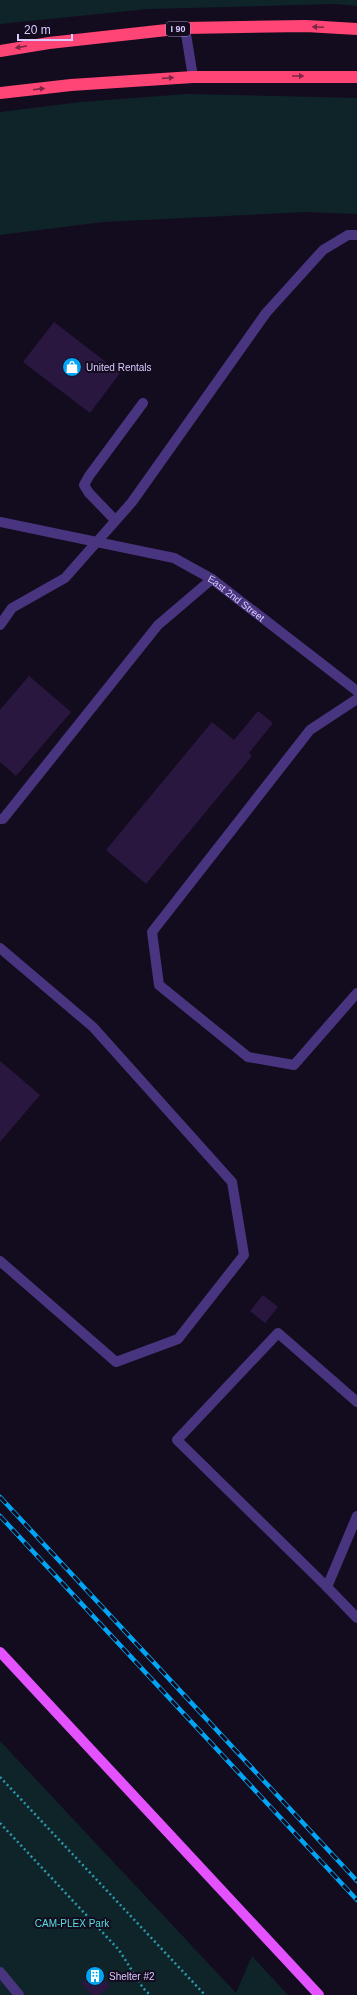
<svg xmlns="http://www.w3.org/2000/svg" width="357" height="1995" viewBox="0 0 357 1995" font-family="Helvetica,sans-serif">
<style>
.green{fill:#0f2429}
.building{fill:#291740}
.lines{fill:none;stroke-linecap:round;stroke-linejoin:round}
.path{stroke:#2a9cb2;stroke-width:2.5;stroke-dasharray:2 3;stroke-linecap:butt}
.minor{stroke:#49357f;stroke-width:10}
.major{stroke:#e451ff;stroke-width:10}
.highway{stroke:#ff4575;stroke-width:12}
.rail-casing{stroke:#00a6f5;stroke-width:4.5}
.rail{stroke:#130c1f;stroke-width:3;stroke-dasharray:9;stroke-linecap:butt}
.oneway{fill:#7d2646}
.labels{text-anchor:middle;dominant-baseline:central;stroke-width:4;stroke-linejoin:round;paint-order:stroke}
.shield{fill:#130c1f;stroke:#a091bc;stroke-width:1}
.shield-label{font-size:9px;font-weight:bold;fill:#dccaff}
.poi-label{font-size:10px;fill:#dccaff;stroke:#130c1f;text-anchor:start}
.street-label{font-size:10px;fill:#dccaff;stroke:#130c1f}
.park-label{font-size:10px;fill:#54e1dd;stroke:#130c1f}
</style>
<rect width="100%" height="100%" fill="#130c1f"/>
<g class="green">
<path d="M 0,0 L 357,0 L 357,6 L 336,4 L 148,9 L 0,24 Z"/>
<path d="M 187,94 L 357,98 L 357,214 L 305,212 L 103,222 L 0,235 L 0,112 L 81,102 Z"/>
<path d="M 0,1741 L 236,1993 L 252,1956 L 288,1995 L 0,1995 Z"/>
</g>
<g class="building">
<path d="M 54,322 L 120,373 L 90,413 L 23,362 Z"/>
<path d="M 29,676 L 71,712 L 16,776 L 0,762 L 0,710 Z"/>
<path d="M 258,711 L 273,723 L 249,753 L 252,756 L 146,884 L 106,850 L 212,722 L 234,740 Z"/>
<path d="M 0,1061 L 40,1095 L 0,1142 Z"/>
<path d="M 263,1295 L 278,1307 L 265,1323 L 250,1311 Z"/>
<path d="M 96,1970 L 110,1986 L 100,1995 L 91,1995 L 81,1983 Z"/>
</g>
<g class="lines">
<g class="path">
<path d="M 0,1777 L 205,1995"/>
<path d="M 0,1823 L 119,1950 L 143,1988 L 150,1995"/>
</g>
<g class="minor">
<path d="M 185,28 L 193,77"/>
<path d="M 115,520 L 89,493 L 84,485 L 89,476 L 143,403"/>
<path id="s1" d="M 0,522 L 174,558 L 212,579 L 357,691"/>
<path d="M 0,625 L 12,608 L 65,578 L 132,502 L 266,313 L 323,250 L 348,235 L 357,235"/>
<path d="M 357,699 L 310,730 L 152,932 L 159,985 L 248,1057 L 294,1065 L 357,993"/>
<path d="M 0,819 L 3,819 L 158,625 L 212,579"/>
<path d="M 0,948 L 93,1027 L 232,1182 L 244,1255 L 178,1339 L 116,1362 L 0,1261"/>
<path d="M 357,1402 L 278,1333 L 177,1440 L 327,1587 L 357,1618"/>
<path d="M 327,1587 L 357,1516"/>
<path d="M 0,1972 L 19,1995"/>
</g>
<path class="major" d="M 0,1652 L 319,1995"/>
<g class="highway">
<path d="M 0,51 L 49,43 L 185,28 L 306,26 L 357,29"/>
<path d="M 0,93 L 71,85 L 193,77 L 357,77"/>
</g>
<g class="rail-casing">
<g id="rail">
<path d="M 0,1497 L 357,1881"/>
<path d="M 0,1516 L 357,1900"/>
</g>
</g>
<use href="#rail" class="rail"/>
</g>
<defs><path id="oneway-solid" d="M-6-.8H1V-3.2L6.5 0L1 3.2V.8H-6Z"/></defs>
<g class="oneway">
<use href="#oneway-solid" transform="translate(318 27) rotate(-177)"/>
<use href="#oneway-solid" transform="translate(21 47) rotate(171)"/>
<use href="#oneway-solid" transform="translate(298 76)"/>
<use href="#oneway-solid" transform="translate(168 78) rotate(-4)"/>
<use href="#oneway-solid" transform="translate(39 89) rotate(-7)"/>
</g>
<defs>
<g id="shop-disc" transform="scale(1)"><circle r="9.5" fill="#00a6f5" stroke="#130c1f"/><path d="M-5-2.5h2.3a2.7 3.5 0 0 1 5.4 0H5L5.5 6h-11ZM-1.5-2.5h3a1.5 2.3 0 0 0-3 0Z" fill="#fff"/></g>
<g id="building-disc" transform="scale(1)"><circle r="9.5" fill="#00a6f5" stroke="#130c1f"/><path d="M-4-6H4V6H1V3H-1V6H-4ZM-2.5-4.3h1.7v1.8h-1.7ZM.8-4.3h1.7v1.8H.8ZM-2.5-1h1.7V.8h-1.7ZM.8-1h1.7V.8H.8Z" fill="#fff"/></g>
</defs>
<g fill-rule="evenodd">
<use href="#shop-disc" x="72" y="367"/>
<use href="#building-disc" x="95" y="1976"/>
</g>
<g class="labels">
<rect class="shield" x="166" y="22" width="24" height="14" rx="3"/>
<g class="shield-label">
<text x="178" y="29">I 90</text>
</g>
<g class="poi-label">
<text x="86" y="367">United Rentals</text>
<text x="109" y="1976">Shelter #2</text>
</g>
<g class="street-label">
<text stroke="none"><textPath href="#s1" startOffset="252">East 2nd Street</textPath></text>
</g>
<g class="park-label">
<text x="72" y="1923">CAM-PLEX Park</text>
</g>
</g>
<path d="M18 34v6h54v-6" fill="none" stroke="#dccaff" stroke-width="2"/>
<text x="24" y="34" font-size="12" fill="#dccaff" stroke="#130c1f" stroke-width="3" paint-order="stroke">20 m</text>
</svg>
